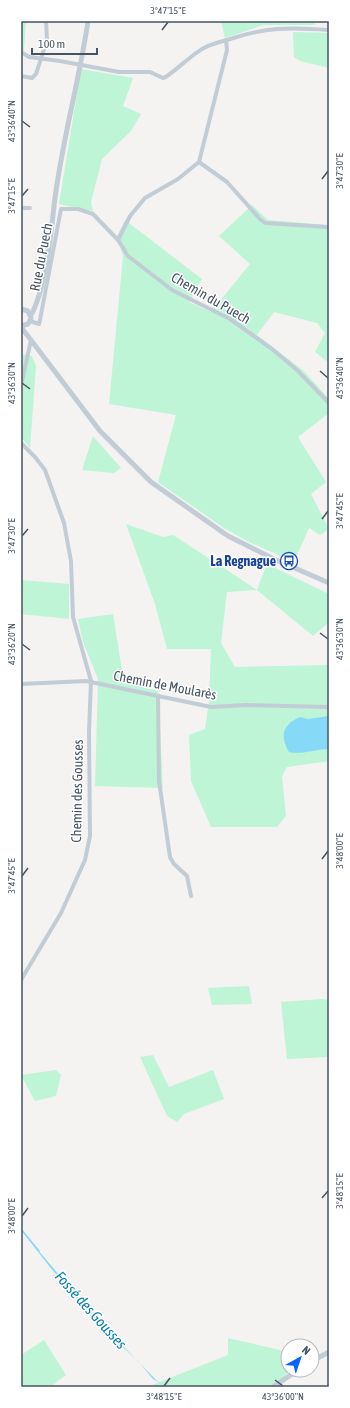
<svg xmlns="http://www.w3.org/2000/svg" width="350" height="1408" viewBox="0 0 350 1408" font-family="'Asap Condensed',sans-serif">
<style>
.green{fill:#bdf5d6}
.water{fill:#86d9f7}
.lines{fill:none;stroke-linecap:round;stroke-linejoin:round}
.stream{stroke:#86d9f7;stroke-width:1.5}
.minor{stroke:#c2ccd5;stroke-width:4}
.tertiary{stroke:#c2ccd5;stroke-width:5}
.ticks{fill:none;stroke:#475462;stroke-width:1.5}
.labels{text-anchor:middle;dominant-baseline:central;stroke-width:3;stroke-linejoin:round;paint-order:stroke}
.street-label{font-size:14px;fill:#475462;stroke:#fff}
.transit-label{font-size:14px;font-weight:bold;fill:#164399;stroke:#fff;text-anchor:end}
.water-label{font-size:15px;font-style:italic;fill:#027fac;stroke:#fff}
.neatline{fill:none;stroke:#475462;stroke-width:1.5}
.ticks-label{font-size:10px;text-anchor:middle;fill:#475462}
</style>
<rect width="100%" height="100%" fill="#f5f2f2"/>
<g class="green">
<path d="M 21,21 L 26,21 L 24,51 L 21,48 Z"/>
<path d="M 221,21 L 313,21 L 316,25 L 263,25 L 225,38 Z"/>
<path d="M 293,32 L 329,33 L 329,68 L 300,61 L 294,57 Z"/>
<path d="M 81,69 L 133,78 L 123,106 L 141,114 L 131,131 L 102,159 L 91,202 L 93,211 L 59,204 Z"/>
<path d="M 252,205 L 268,220 L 328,225 L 329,222 L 329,363 L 315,352 L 325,333 L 317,323 L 274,312 L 257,335 L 304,371 L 329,399 L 329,413 L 298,437 L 326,482 L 311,494 L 329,529 L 320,535 L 309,528 L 294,562 L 247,541 L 224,528 L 158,482 L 176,415 L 109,404 L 123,256 L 117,236 L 125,220 L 202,279 L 189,302 L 211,312 L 250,264 L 219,236 Z"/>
<path d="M 21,354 L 32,356 L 36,366 L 30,448 L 21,437 Z"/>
<path d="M 93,436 L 121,468 L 114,473 L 82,470 Z"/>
<path d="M 126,524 L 163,537 L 173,535 L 257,590 L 266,566 L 275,568 L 329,594 L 329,622 L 313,636 L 257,590 L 227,592 L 221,643 L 235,667 L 328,665 L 329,662 L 329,761 L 287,767 L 282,776 L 286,816 L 277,827 L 211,827 L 191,781 L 189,735 L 205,729 L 209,702 L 211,649 L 167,649 L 155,604 Z"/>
<path d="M 21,580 L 69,584 L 69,619 L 21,614 Z"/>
<path d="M 113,614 L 124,683 L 158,691 L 163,788 L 95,786 L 98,679 L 83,642 L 78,619 Z"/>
<path d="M 249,986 L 252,1004 L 212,1005 L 208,988 Z"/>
<path d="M 322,999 L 329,1000 L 329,1057 L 287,1059 L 281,1002 Z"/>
<path d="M 153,1055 L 169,1087 L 213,1070 L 224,1099 L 184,1114 L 177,1122 L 167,1116 L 140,1057 Z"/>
<path d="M 56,1070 L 61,1075 L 56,1096 L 35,1101 L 21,1075 Z"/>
<path d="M 228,1338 L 288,1352 L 288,1370 L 290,1370 L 275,1387 L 147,1387 L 228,1355 Z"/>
<path d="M 44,1340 L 66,1375 L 50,1387 L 21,1387 L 21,1355 Z"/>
</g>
<g class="water">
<path d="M 329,716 L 329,749 C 315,749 303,755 289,752 C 280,736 282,725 300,717 L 308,719 Z"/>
<path d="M 21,1230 L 104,1328 L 129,1352 L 157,1381 L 166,1387 L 153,1379 L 138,1361 L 103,1329 L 49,1266 Z"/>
</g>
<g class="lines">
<path class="stream" d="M 21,1229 L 39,1251"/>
<g class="minor">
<path d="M 21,52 L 29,57 L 60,61 L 119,72 L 150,72 L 163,78 C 168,78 193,53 204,48 C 211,44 219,42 227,40 C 265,27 289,27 329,30"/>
<path d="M 21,76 L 32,78 L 36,74 L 47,40 L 46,21"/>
<path d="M 199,162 L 227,182 L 260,219 L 265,223 L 327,227"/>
<path d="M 21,208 L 30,208"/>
<path d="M 118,240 L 130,216 L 145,198 L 178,179 L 199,162 L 227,50 L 226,40"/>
<path d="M 30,321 L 39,324 L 40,320 L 61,209 L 78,209 L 93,214 L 118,240 L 128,256 L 172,290 L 230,319 L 272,349 L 297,370 L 329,403"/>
<path d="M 21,386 L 31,340"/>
<path d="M 21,443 L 35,457 L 45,470 L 64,523 L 71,561 L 73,617 L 91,681 L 89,732 L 90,836 L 85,860 L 61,913 L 21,980"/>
<path d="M 21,684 L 86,681 L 211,707 L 246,705 L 329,707"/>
<path d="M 158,696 L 159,781 L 170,857 L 174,864 L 187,876 L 191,896"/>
</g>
<g class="tertiary">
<path d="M 21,309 L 28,311 L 31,318 L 28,324 L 21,326"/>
<path d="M 31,315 C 45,291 51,235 54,206 C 61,144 79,83 88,21"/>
<path d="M 21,327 L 100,431 L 151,482 L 228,536 L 274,559 L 329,583"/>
<path d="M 312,1361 L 329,1352"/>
<path d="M 273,1387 L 298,1370"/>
</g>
</g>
<path class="ticks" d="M 162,30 L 168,22M 22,121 L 30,127M 322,179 L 328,171M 22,196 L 28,189M 320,371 L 328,378M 22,383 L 30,389M 322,519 L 328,511M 22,536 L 28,529M 320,633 L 328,639M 22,644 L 30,650M 322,859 L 328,851M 22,876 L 28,868M 322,1198 L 328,1191M 22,1216 L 28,1208M 275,1380 L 283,1386M 164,1386 L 170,1378"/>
<defs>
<g id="bus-ring" transform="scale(0.9)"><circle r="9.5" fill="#fff" stroke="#1a4fb4" stroke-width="1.5"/><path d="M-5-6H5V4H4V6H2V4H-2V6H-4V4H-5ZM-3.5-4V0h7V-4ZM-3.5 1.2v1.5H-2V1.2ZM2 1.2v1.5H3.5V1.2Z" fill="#1a4fb4"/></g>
</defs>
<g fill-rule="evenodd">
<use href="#bus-ring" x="289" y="561"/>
</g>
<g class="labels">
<g class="street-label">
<text transform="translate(41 257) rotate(-79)">Rue du Puech</text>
<text transform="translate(211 298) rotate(30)">Chemin du Puech</text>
<text transform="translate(165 685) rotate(11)">Chemin de Moularès</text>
<text transform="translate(77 791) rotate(-89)">Chemin des Gousses</text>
</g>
<g class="transit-label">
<text x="276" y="561">La Regnague</text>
</g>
<g class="water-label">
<text transform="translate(91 1310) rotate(48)">Fossé des Gousses</text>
</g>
</g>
<rect width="350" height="1408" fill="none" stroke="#ffffff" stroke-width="44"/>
<g transform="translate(300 1358) rotate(40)"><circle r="19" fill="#ffffff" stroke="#b5bbc0"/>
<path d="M0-3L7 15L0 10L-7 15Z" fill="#0563fc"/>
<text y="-6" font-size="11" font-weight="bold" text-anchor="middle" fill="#475462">N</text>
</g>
<path d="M32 48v6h65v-6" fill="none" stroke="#475462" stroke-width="2"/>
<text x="38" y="48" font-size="12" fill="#475462" stroke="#ffffff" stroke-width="3" paint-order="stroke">100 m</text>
<rect x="22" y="22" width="306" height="1364" class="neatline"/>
<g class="ticks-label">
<text x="168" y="14">3°47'15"E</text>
<text transform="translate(11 121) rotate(-90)" y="4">43°36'40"N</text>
<text transform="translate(339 171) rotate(-90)" y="4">3°47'30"E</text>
<text transform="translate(11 196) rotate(-90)" y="4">3°47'15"E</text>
<text transform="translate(339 378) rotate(-90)" y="4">43°36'40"N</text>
<text transform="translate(11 383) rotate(-90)" y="4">43°36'30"N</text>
<text transform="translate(339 511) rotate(-90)" y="4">3°47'45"E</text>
<text transform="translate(11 536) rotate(-90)" y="4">3°47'30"E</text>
<text transform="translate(339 639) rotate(-90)" y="4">43°36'30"N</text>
<text transform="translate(11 644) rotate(-90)" y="4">43°36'20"N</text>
<text transform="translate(339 851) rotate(-90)" y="4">3°48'00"E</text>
<text transform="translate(11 876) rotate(-90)" y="4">3°47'45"E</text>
<text transform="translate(339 1191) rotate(-90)" y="4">3°48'15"E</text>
<text transform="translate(11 1216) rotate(-90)" y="4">3°48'00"E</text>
<text x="164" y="1400">3°48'15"E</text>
<text x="283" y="1400">43°36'00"N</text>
</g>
</svg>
